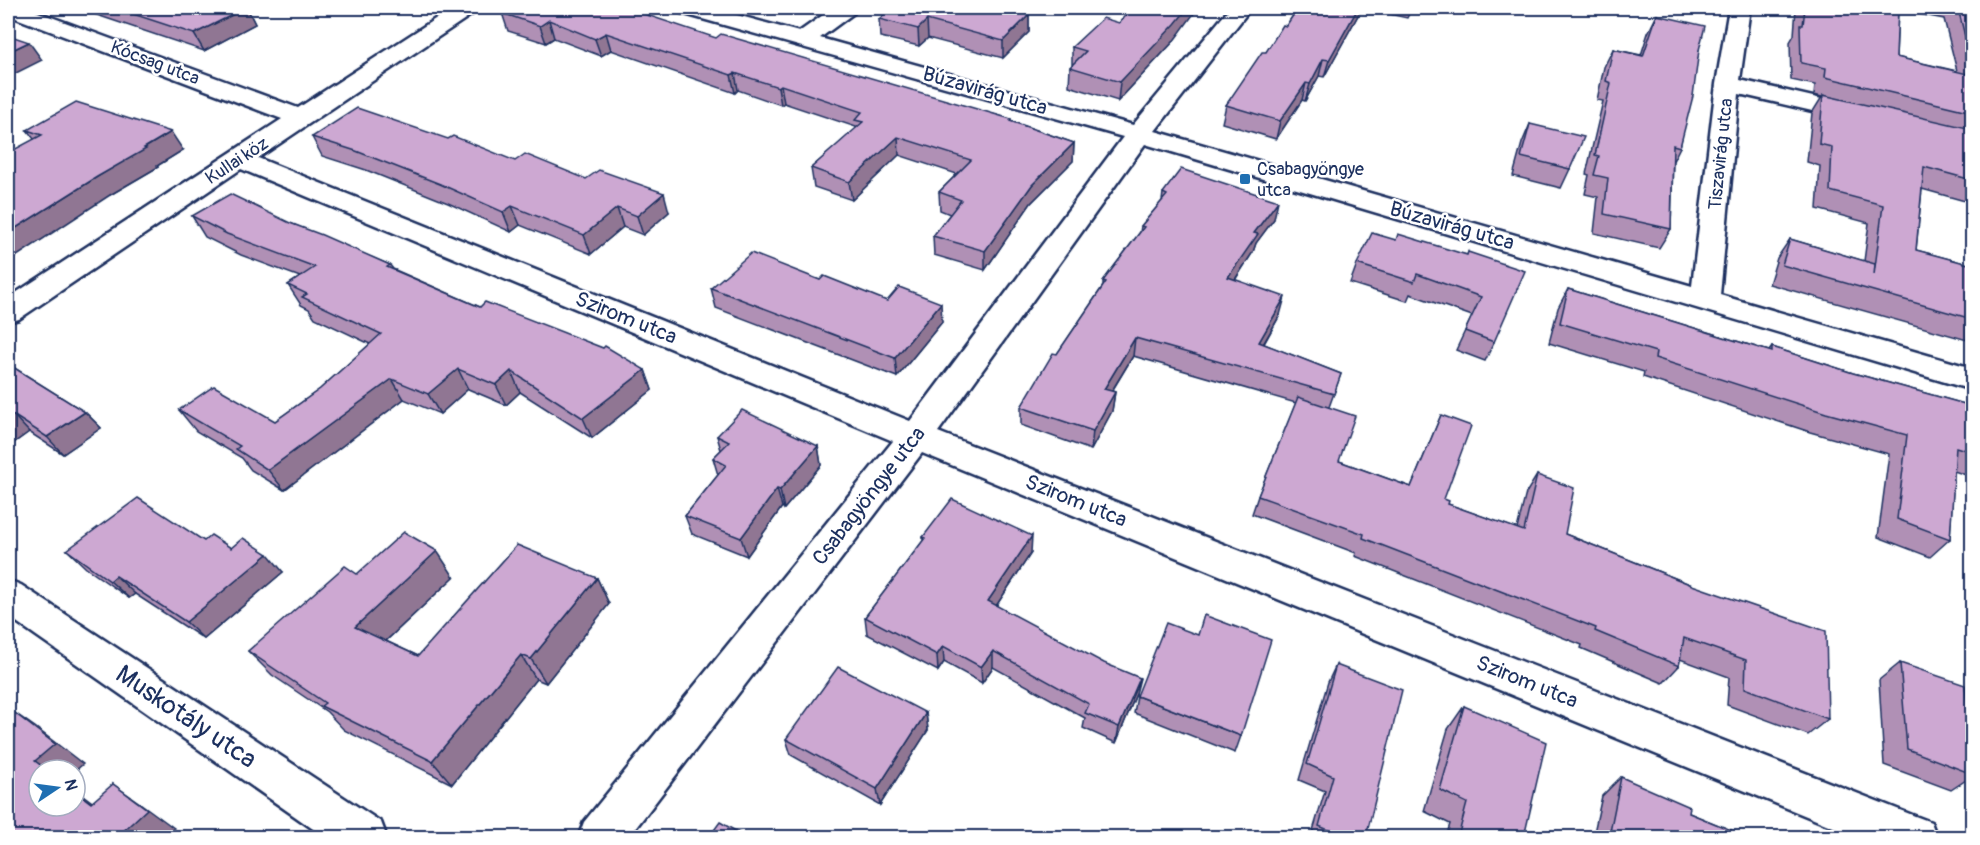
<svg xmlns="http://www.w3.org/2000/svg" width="1980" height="845" viewBox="0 0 1980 845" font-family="Pangolin,sans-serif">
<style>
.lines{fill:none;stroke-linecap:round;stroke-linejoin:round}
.minor-casing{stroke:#1b2f5e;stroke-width:5}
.minor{fill:#fff;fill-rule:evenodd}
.wall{fill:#b090b5;stroke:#1b2f5e;stroke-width:1.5;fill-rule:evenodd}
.shaded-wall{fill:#907693;stroke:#1b2f5e;stroke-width:1.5}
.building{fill:#cda8d2;stroke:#1b2f5e;stroke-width:1.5}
.poi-dot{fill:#1f6fb2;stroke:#fff;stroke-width:2}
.labels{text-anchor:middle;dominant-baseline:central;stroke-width:5;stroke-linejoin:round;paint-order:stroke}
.far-street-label{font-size:18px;fill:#1b2f5e;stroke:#fff}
.far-poi-label{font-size:18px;fill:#1b2f5e;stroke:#fff;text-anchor:start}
.street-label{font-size:21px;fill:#1b2f5e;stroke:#fff}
.near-street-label{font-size:26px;fill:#1b2f5e;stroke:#fff}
</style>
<rect width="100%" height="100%" fill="#fff"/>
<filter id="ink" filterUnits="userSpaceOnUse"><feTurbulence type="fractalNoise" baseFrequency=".0167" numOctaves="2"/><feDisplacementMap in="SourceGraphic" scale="12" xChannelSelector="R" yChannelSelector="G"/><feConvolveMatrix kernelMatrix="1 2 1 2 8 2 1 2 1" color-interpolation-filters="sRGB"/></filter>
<g filter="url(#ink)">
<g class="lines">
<g class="minor-casing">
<g id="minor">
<path d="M 8,8 L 27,8 L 298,108 L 452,8 L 476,8 L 474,13 L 258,158 L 910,421 L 1123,137 L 681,13 L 679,8 L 711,8 L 799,32 L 833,8 L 856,8 L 854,13 L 820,38 L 1133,125 L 1230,8 L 1251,8 L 1155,131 L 1692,286 L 1716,84 L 1729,8 L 1750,8 L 1740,80 L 1869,110 L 1872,115 L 1869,120 L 1860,122 L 1739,94 L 1720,295 L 1972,368 L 1972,390 L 1145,144 L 938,432 L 1915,816 L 1931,822 L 1937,838 L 1860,838 L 922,453 L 628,838 L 578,838 L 584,822 L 893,441 L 241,169 L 19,319 L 8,322 L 8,298 L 282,119 L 8,15 Z"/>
<path d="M 8,580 L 21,585 L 381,822 L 387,838 L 326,838 L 8,616 Z"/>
</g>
</g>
<use href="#minor" class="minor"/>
</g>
<g class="wall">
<path d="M 76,8 L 247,8 L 255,24 L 204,51 Z"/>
<path d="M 780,8 L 802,8 L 796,12 Z"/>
<path d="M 1298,8 L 1412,8 L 1407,18 L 1362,8 L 1324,77 L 1319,76 L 1305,101 L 1302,100 L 1276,139 L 1222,123 L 1226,105 L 1286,26 Z"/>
<path d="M 1796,8 L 1972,8 L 1972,203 L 1922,189 L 1916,250 L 1972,265 L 1972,334 L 1967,340 L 1769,284 L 1777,258 L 1790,239 L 1864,261 L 1869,223 L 1817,209 L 1820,166 L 1807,162 L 1812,113 L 1822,97 L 1814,95 L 1815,85 L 1791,80 L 1790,42 L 1794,35 ZM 1898,10 L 1944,19 L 1957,71 L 1896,57 Z"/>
<path d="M 502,13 L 716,38 L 1011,119 L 1011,121 L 1074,143 L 1073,161 L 1031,203 L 985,270 L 934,255 L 933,236 L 950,214 L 940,210 L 939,192 L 957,174 L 899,155 L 852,200 L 814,187 L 811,168 L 856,129 L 856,127 L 784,103 L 781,105 L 738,90 L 735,93 L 611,50 L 601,56 L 554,38 L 546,43 L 508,31 Z"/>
<path d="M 1029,15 L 1029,32 L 1003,58 L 928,38 L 919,46 L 880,37 L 879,19 Z"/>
<path d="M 1657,15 L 1699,50 L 1680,147 L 1673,161 L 1671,229 L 1659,248 L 1594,233 L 1598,197 L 1585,194 L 1589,175 L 1586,174 L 1603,101 L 1597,100 L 1604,67 L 1613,49 L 1641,55 L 1648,33 Z"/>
<path d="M 1173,42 L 1118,101 L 1069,86 L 1070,67 L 1072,66 L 1072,47 Z"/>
<path d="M 1530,124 L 1570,169 L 1561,188 L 1513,176 L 1522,143 Z"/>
<path d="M 27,130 L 183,150 L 157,166 L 158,167 L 110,195 L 34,139 Z"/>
<path d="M 312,137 L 515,161 L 586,179 L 669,212 L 643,235 L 623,227 L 591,254 L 520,225 L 511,232 L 448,203 L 366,170 L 322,156 Z"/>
<path d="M 1163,193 L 1274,219 L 1256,243 L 1253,252 L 1235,280 L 1280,315 L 1264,344 L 1341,374 L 1329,407 L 1339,461 L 1411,487 L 1441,415 L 1444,499 L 1448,504 L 1517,529 L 1526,493 L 1537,475 L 1565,534 L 1692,585 L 1828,719 L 1808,735 L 1727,705 L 1729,677 L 1680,659 L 1679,666 L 1663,683 L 1581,648 L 1582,645 L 1355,556 L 1356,553 L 1252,514 L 1258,496 L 1296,403 L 1133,356 L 1112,391 L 1115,392 L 1112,411 L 1091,450 L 1021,425 L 1021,407 L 1103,286 L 1103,281 L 1140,232 L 1141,226 L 1162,201 Z"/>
<path d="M 192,216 L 290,223 L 390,265 L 393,269 L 480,307 L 645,370 L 652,390 L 592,438 L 520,392 L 506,405 L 468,389 L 440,414 L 404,399 L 284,490 L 251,470 L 242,458 L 196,431 L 179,410 L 275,421 L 320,389 L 370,344 L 315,318 L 309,309 L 301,305 L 288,285 L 300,277 L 241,255 L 205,237 Z"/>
<path d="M 1396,240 L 1467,255 L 1468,252 L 1494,342 L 1485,361 L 1456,350 L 1472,316 L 1410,294 L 1407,301 L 1350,283 L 1357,264 Z"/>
<path d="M 820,280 L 942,322 L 897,377 L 716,308 L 711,288 Z"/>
<path d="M 1568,289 L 1769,351 L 1772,347 L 1853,373 L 1972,406 L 1972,477 L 1954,471 L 1950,539 L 1930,557 L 1878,537 L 1889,454 L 1810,432 L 1643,377 L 1644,372 L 1549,343 L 1558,308 Z"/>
<path d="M 8,364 L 85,412 L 101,428 L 63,454 L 29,432 L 8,447 Z"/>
<path d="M 717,436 L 818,446 L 821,465 L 784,509 L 782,507 L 747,556 L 692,534 L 685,516 L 718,475 L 713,458 L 721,450 Z"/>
<path d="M 923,537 L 1031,553 L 996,606 L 1136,694 L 1116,743 L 1083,728 L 1085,718 L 993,667 L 982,683 L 944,662 L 938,671 L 867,634 L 865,617 L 923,541 Z"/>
<path d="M 204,541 L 231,548 L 283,572 L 204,639 L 135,594 L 129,598 L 86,568 L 67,550 Z"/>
<path d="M 357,574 L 454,577 L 386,641 L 418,656 L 597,578 L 609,604 L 546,683 L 536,679 L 452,784 L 344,730 L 327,712 L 272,675 L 248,651 Z"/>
<path d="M 1900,663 L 1972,751 L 1972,776 L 1951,790 L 1884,765 L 1879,680 Z"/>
<path d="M 1336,665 L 1366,837 L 1311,837 L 1325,791 L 1299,780 L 1328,682 Z"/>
<path d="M 1137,696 L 1241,736 L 1235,753 L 1134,713 Z"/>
<path d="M 1464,706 L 1524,837 L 1446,837 L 1450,824 L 1424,811 L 1448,729 Z"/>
<path d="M 926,713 L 928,730 L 880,805 L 791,755 L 786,739 Z"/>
<path d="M 1621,777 L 1689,813 L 1748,837 L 1593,837 L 1602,796 Z"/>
</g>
<g class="shaded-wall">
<path d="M 246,8 L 247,8 L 255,24 L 204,51 L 194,34 Z"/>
<path d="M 795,8 L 802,8 L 796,12 Z"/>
<path d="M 1188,8 L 1198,8 L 1173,42 L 1118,101 L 1120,82 Z"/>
<path d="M 1358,8 L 1362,8 L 1324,77 L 1329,60 Z"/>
<path d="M 1029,15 L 1029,32 L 1003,58 L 1003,41 Z"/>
<path d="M 549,20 L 554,38 L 546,43 L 540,26 Z"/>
<path d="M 927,20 L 928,38 L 919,46 L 918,29 Z"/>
<path d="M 606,33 L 611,50 L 601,56 L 595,39 Z"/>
<path d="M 29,42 L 42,60 L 8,77 L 8,52 Z"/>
<path d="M 1323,59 L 1319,76 L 1305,101 L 1310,84 Z"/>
<path d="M 735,73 L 738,90 L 735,93 L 731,75 Z"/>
<path d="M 1306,83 L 1302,100 L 1276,139 L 1280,121 Z"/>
<path d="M 781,85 L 784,103 L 781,105 L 778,87 Z"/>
<path d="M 171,132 L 183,150 L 157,166 L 158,167 L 110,195 L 8,262 L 8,233 L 97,177 Z"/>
<path d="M 898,137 L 899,155 L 852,200 L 849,182 Z"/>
<path d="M 1074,143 L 1073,161 L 1031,203 L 985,270 L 985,251 L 1032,185 Z"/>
<path d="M 664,193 L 669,212 L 643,235 L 637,216 Z"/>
<path d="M 1278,201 L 1274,219 L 1256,243 L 1253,252 L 1224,296 L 1228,277 L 1254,233 Z"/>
<path d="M 512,206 L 520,225 L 511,232 L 503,212 Z"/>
<path d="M 617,208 L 623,227 L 591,254 L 584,235 Z"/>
<path d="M 1285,297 L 1280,315 L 1254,360 L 1259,342 Z"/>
<path d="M 941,303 L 942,322 L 897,377 L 895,358 Z"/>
<path d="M 1135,338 L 1133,356 L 1102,407 L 1104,389 Z"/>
<path d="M 458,369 L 468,389 L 440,414 L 428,394 Z"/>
<path d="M 645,370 L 652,390 L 592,438 L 583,418 Z"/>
<path d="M 511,371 L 520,392 L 506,405 L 496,385 Z"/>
<path d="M 392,379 L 404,399 L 284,490 L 268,470 Z"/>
<path d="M 1115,392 L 1112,411 L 1091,450 L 1093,431 Z"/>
<path d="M 85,412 L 101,428 L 63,454 L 47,437 Z"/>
<path d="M 13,415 L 29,432 L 8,447 L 8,419 Z"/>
<path d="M 818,446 L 821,465 L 784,509 L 780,490 Z"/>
<path d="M 777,489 L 782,507 L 747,556 L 741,538 Z"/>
<path d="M 1032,536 L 1031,553 L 988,618 L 988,601 Z"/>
<path d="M 437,551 L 454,577 L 375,651 L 355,627 Z"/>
<path d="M 268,554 L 283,572 L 204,639 L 186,622 Z"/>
<path d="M 116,576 L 135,594 L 129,598 L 110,581 Z"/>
<path d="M 597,578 L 609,604 L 546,683 L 531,659 Z"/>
<path d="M 943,646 L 944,662 L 938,671 L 937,655 Z"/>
<path d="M 993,651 L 993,667 L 982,683 L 981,667 Z"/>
<path d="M 521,655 L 536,679 L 452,784 L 432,761 Z"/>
<path d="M 1140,678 L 1136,694 L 1116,743 L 1119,727 Z"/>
<path d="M 8,708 L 35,727 L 83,764 L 75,771 L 75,770 L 47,770 L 35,761 Z"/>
<path d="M 926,713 L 928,730 L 880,805 L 877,789 Z"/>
<path d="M 113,784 L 140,803 L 174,828 L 164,837 L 117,837 Z"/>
<path d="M 75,789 L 119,822 L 91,803 L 75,791 Z"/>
</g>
<g class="building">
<path d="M 115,8 L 246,8 L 194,34 Z"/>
<path d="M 513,8 L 626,8 L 716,38 L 721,34 L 1011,119 L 1010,121 L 1074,143 L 1032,185 L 985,251 L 933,236 L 961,200 L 939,192 L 971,160 L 898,137 L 849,182 L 811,168 L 863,122 L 855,120 L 862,112 L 781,85 L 778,87 L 735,73 L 731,75 L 606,33 L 595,39 L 549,20 L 540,26 L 502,13 Z"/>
<path d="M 892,8 L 1002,8 L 1029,15 L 1003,41 L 927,20 L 918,29 L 879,19 Z"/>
<path d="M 1131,8 L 1188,8 L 1175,24 L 1120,82 L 1070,67 L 1086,51 L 1072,47 L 1103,18 L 1119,23 Z"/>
<path d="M 1298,8 L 1358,8 L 1329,60 L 1323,59 L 1310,84 L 1306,83 L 1280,121 L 1226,105 L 1262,52 L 1266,52 L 1283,25 L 1286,26 Z"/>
<path d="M 1805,8 L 1898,8 L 1896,57 L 1972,75 L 1972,112 L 1825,77 L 1826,68 L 1801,63 L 1800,25 L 1803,25 Z"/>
<path d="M 1958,8 L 1972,8 L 1972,65 Z"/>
<path d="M 1657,15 L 1705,26 L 1699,50 L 1693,96 L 1680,147 L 1673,145 L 1671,229 L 1604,214 L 1608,178 L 1594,175 L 1599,156 L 1595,155 L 1611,83 L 1606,81 L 1613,49 L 1643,56 Z"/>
<path d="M 8,35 L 29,42 L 8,52 Z"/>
<path d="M 1823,95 L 1972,129 L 1972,180 L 1924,167 L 1916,250 L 1972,265 L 1972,319 L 1782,265 L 1790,239 L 1875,264 L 1874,275 L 1883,205 L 1830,191 L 1832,147 L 1819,144 Z"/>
<path d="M 76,102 L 171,132 L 144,148 L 146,149 L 97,177 L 8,233 L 8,153 L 42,135 L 27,130 Z"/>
<path d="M 357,108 L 448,139 L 453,136 L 515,161 L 525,154 L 586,179 L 599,170 L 664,193 L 637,216 L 617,208 L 584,235 L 512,206 L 503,212 L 440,184 L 356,151 L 312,137 Z"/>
<path d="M 1530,124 L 1584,137 L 1570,169 L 1521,157 Z"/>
<path d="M 1181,169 L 1278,201 L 1254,233 L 1258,234 L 1228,277 L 1285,297 L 1259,342 L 1341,374 L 1334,394 L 1135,338 L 1104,389 L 1115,392 L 1093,431 L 1021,407 L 1053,353 L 1057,354 L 1106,282 L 1103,281 L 1144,227 L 1141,226 L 1167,195 L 1163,193 Z"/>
<path d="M 230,194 L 290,223 L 322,235 L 390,265 L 387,267 L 480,307 L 485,302 L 603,348 L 605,346 L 645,370 L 583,418 L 511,371 L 496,385 L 458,369 L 428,394 L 392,379 L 268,470 L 236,449 L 240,446 L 179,410 L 214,386 L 275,421 L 320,389 L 381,334 L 302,297 L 307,294 L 288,285 L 315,267 L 227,234 L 192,216 Z"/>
<path d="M 1372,233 L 1396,240 L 1398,234 L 1467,255 L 1468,252 L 1525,271 L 1494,342 L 1465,331 L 1481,297 L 1417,274 L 1414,282 L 1357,264 Z"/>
<path d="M 751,253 L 820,280 L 824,276 L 887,301 L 899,287 L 941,303 L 895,358 L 711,288 Z"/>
<path d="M 1568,289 L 1772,352 L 1772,347 L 1853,373 L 1972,406 L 1972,452 L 1956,447 L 1950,539 L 1897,519 L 1907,435 L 1826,413 L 1655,358 L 1656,352 L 1560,323 Z"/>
<path d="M 8,364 L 85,412 L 47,437 L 13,415 L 8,419 Z"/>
<path d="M 1298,397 L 1355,416 L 1339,461 L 1411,487 L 1441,415 L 1471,426 L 1444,499 L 1449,501 L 1448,504 L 1524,531 L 1537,475 L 1574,488 L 1565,534 L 1692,585 L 1826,631 L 1828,719 L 1745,688 L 1746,660 L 1684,638 L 1679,666 L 1595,631 L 1596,628 L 1363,538 L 1364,534 L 1258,496 Z"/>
<path d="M 742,410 L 818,446 L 780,490 L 777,489 L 741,538 L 685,516 L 726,465 L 713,458 L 729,442 L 717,436 Z"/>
<path d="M 138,498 L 204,541 L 211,535 L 231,548 L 243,538 L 268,554 L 186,622 L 116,576 L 110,581 L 67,550 Z"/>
<path d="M 952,499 L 1032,536 L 988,601 L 1104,663 L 1140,678 L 1119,727 L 1085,713 L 1089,704 L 993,651 L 981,667 L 943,646 L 937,655 L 865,617 L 925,538 L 923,537 Z"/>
<path d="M 404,532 L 437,551 L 355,627 L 418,656 L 517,545 L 597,578 L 531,659 L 521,655 L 432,761 L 321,706 L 325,703 L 248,651 L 345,566 L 357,574 Z"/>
<path d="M 1204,615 L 1271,640 L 1241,736 L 1137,696 L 1166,623 L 1198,635 Z"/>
<path d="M 1900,663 L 1965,685 L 1972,751 L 1972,774 L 1907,749 Z"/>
<path d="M 1336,665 L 1402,690 L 1366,837 L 1345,837 L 1319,826 L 1333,776 L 1307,764 Z"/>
<path d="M 838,667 L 926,713 L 877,789 L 786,739 Z"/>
<path d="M 1464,706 L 1546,742 L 1524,837 L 1458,837 L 1467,803 L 1440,790 Z"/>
<path d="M 8,708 L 55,744 L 35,761 L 47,770 L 39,770 L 39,806 L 75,806 L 75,791 L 91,803 L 113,784 L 147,809 L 117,837 L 8,837 Z"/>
<path d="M 1621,777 L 1690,807 L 1689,813 L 1748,837 L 1609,837 Z"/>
<path d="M 720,822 L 746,837 L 709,837 Z"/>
</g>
</g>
<rect class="poi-dot" x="1239" y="173" width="12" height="12" rx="3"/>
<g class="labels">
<g class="far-street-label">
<text transform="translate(155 63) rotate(21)">Kócsag utca</text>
<text transform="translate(1721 154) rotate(-84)">Tiszavirág utca</text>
<text transform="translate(237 161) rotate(-33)">Kullai köz</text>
</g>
<g class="far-poi-label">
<text x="1257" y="169">Csabagyöngye<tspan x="1257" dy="21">utca</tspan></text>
</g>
<g class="street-label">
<text transform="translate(985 91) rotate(16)">Búzavirág utca</text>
<text transform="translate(1452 226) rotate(16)">Búzavirág utca</text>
<text transform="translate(626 318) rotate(22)">Szirom utca</text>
<text transform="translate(869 496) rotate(-52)">Csabagyöngye utca</text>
<text transform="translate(1076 501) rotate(22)">Szirom utca</text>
<text transform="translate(1527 682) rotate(22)">Szirom utca</text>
</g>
<g class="near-street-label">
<text transform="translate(186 717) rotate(34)">Muskotály utca</text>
</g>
</g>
<rect width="1980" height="845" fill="none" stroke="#fff" stroke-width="30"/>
<rect x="15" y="15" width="1950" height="815" fill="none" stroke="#1b2f5e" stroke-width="2" filter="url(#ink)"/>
<g transform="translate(57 788) rotate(77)"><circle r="28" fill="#ffffff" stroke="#a4acbf" stroke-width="1.5"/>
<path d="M0-4.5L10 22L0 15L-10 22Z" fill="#1f6fb2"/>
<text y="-9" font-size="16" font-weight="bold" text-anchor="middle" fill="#1b2f5e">N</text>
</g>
</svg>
